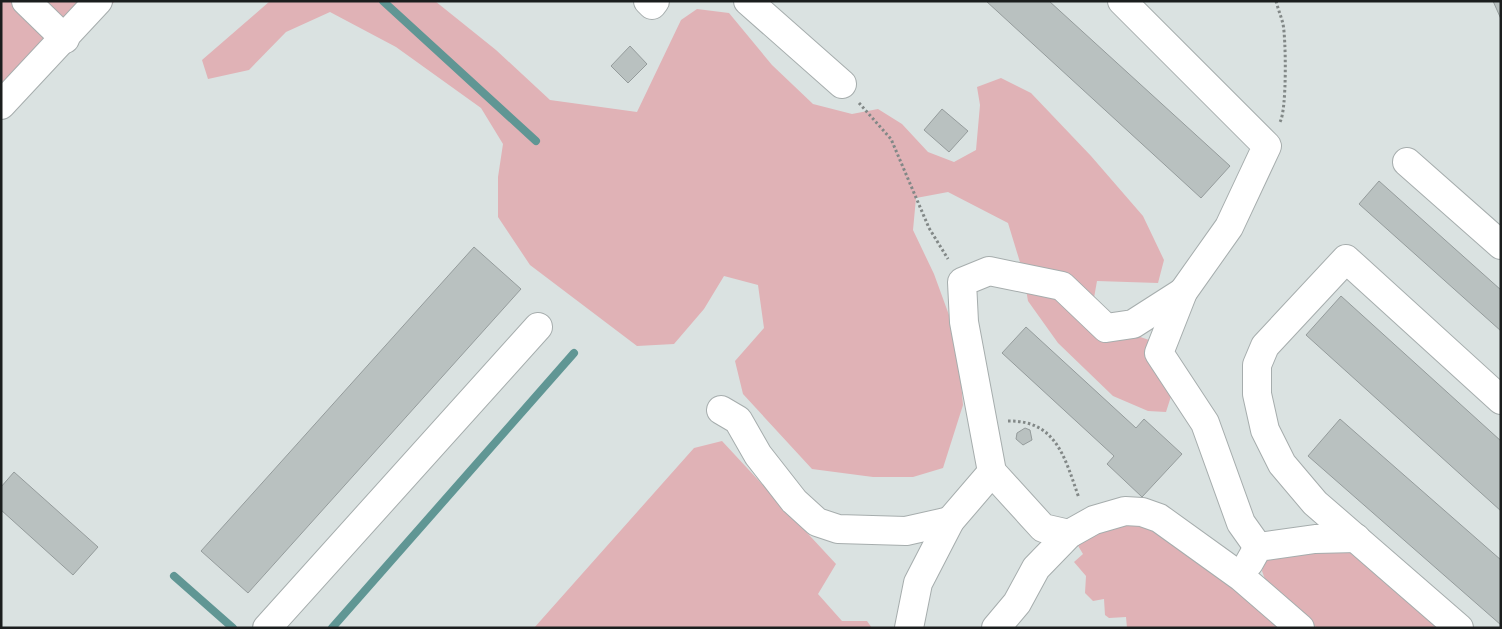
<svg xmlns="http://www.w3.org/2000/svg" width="1502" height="629" viewBox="0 0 1502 629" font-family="'Noto Sans',sans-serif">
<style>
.green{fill:#e0b2b6}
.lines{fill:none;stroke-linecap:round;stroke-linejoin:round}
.stream{stroke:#609694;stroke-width:8}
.building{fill:#b9c1c0;stroke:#959c9c}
.minor-casing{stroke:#a6adad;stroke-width:30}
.path{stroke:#828887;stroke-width:3;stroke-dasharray:2.5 2.5;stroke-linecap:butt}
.minor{stroke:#fff;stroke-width:28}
</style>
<rect width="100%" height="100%" fill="#dae2e1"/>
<g class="green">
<path d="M 1,1 L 115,1 L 74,48 L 1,96 Z"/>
<path d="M 270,1 L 435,1 L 496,50 L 550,100 L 637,112 L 681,20 L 697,9 L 729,13 L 772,65 L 813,104 L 852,114 L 878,109 L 902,124 L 928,152 L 954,162 L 976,150 L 980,105 L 977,87 L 1001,78 L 1031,93 L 1091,156 L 1143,216 L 1164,260 L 1158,283 L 1097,281 L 1090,320 L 1155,342 L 1174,387 L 1166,412 L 1148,411 L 1113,396 L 1058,343 L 1028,301 L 1023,272 L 1008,223 L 948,192 L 916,198 L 913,230 L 934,274 L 957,337 L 963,405 L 943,468 L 913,477 L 873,477 L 812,469 L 743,394 L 735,361 L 764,328 L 758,285 L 724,276 L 704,309 L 674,344 L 637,346 L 530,265 L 498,217 L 498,177 L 503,144 L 481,108 L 396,47 L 330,12 L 286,32 L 249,70 L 208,79 L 202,60 Z"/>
<path d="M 722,441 L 836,564 L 818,594 L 842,621 L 867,621 L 872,628 L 534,628 L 694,448 Z"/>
<path d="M 1141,516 L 1286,628 L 1127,628 L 1126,617 L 1109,618 L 1105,615 L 1104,599 L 1093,601 L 1085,593 L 1086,576 L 1074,562 L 1083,554 L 1077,544 L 1097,525 Z"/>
<path d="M 1347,544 L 1448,628 L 1317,628 L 1266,582 L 1262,571 L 1266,559 Z"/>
</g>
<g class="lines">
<g class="stream">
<path d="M 383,1 L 536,141"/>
<path d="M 174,576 L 233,628"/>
<path d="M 332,628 L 574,353"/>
</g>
</g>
<g class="building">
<path d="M 986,1 L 1049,1 L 1230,166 L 1201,198 Z"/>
<path d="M 1493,1 L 1501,1 L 1501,19 Z"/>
<path d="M 630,46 L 647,64 L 628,83 L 611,66 Z"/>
<path d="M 942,109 L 968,131 L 949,152 L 924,130 Z"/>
<path d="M 1379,181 L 1501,290 L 1501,331 L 1359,204 Z"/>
<path d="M 474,247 L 521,289 L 248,593 L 201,551 Z"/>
<path d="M 1341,296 L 1501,441 L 1501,511 L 1306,335 Z"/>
<path d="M 1026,327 L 1136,428 L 1144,419 L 1182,454 L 1142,497 L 1107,464 L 1114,456 L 1002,353 Z"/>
<path d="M 1340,419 L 1501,560 L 1501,625 L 1308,456 Z"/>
<path d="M 1025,428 L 1030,430 L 1032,440 L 1023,445 L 1016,439 L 1017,433 Z"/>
<path d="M 14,472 L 98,547 L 73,575 L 1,510 L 1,487 Z"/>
</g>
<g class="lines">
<g class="minor-casing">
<g id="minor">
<path d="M 26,1 L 65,39"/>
<path d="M 648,1 L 652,5 L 655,1"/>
<path d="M 748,1 L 842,84"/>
<path d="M 1122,1 L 1267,146 L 1229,227 L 1183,292 L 1159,353 L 1205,423 L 1241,523 L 1258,547"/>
<path d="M 1,105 L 98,1"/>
<path d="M 1407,162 L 1501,245"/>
<path d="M 721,410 L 738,420 L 758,455 L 794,501 L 817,522 L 838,529 L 906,531 L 950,521"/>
<path d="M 1069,534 L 1043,528 L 992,472 L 964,322 L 962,282 L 989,271 L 1062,286 L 1106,328 L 1133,324 L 1183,292"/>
<path d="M 1249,563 L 1258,547 L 1315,539 L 1356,538"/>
<path d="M 267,628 L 538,327"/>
<path d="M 909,628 L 918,583 L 950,521 L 992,472"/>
<path d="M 996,628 L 1017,603 L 1036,568 L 1069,534 L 1094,520 L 1125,511 L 1142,512 L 1159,518 L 1241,577 L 1300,628"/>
<path d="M 1459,628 L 1315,503 L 1282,464 L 1265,430 L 1257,394 L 1257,365 L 1265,346 L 1346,259 L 1501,400"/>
</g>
</g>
<g class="path">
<path d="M 1276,1 C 1278,9 1281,16 1283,24 C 1286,38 1287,110 1280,122"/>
<path d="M 859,103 L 891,139 L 929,228 L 948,259"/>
<path d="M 1008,421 C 1057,420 1065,459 1079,498"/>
</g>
<use href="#minor" class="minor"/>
</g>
<rect width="1502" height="629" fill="none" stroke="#1b1e1e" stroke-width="5"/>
</svg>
